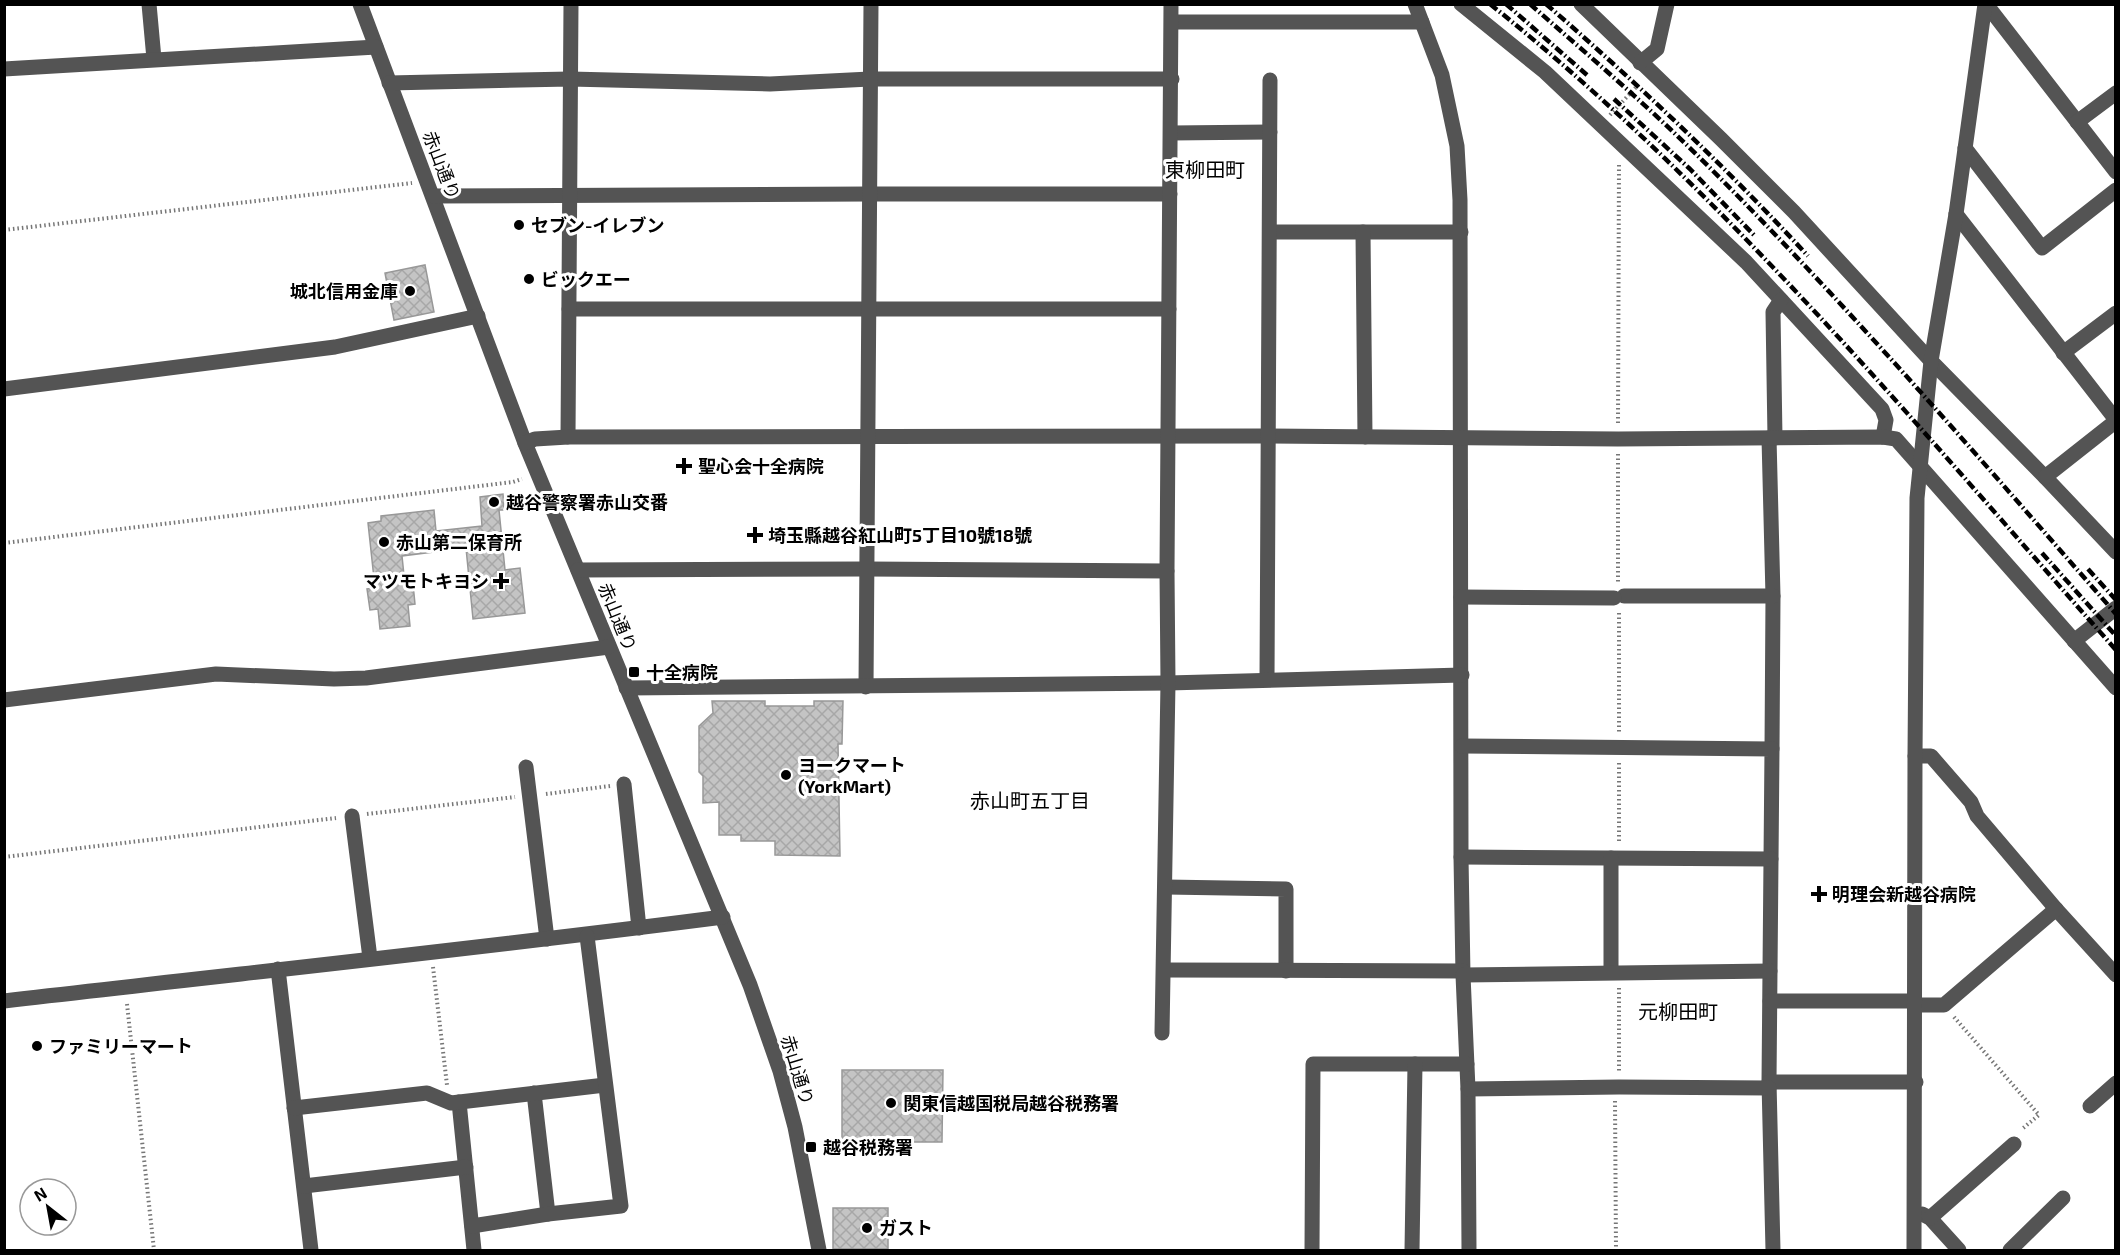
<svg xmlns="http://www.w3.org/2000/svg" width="2120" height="1255" viewBox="0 0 2120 1255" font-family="'Exo 2','Noto Sans JP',sans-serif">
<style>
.building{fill:url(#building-cross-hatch);stroke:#989898;stroke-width:1.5}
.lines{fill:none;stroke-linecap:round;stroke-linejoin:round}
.path{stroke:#767676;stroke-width:4;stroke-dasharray:1.5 3;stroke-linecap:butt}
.minor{stroke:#545454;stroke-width:15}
.rail{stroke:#000;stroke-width:4.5;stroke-dasharray:9 3 1.5 3;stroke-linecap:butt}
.poi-dot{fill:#000;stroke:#fff;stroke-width:2}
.labels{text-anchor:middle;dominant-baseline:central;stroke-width:6;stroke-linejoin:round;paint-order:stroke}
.street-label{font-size:18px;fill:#000;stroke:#fff}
.poi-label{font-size:18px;font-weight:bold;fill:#000;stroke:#fff;text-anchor:start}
.neighbourhood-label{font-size:20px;fill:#000;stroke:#fff}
</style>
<defs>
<pattern id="building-cross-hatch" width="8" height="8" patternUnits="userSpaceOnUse" patternTransform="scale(1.5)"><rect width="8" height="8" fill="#c4c4c4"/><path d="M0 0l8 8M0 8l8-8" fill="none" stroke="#a7a7a7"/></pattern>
</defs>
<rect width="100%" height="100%" fill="#fff"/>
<g class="building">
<path d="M 425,265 L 434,312 L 394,320 L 385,273 Z"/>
<path d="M 503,494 L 504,510 L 499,510 L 505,570 L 520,568 L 525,613 L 473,619 L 466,548 L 402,556 L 405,585 L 413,584 L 415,604 L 408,605 L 410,626 L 380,629 L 378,609 L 370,610 L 367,589 L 375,588 L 368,523 L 381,521 L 381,516 L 434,510 L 436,531 L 482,526 L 480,497 Z"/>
<path d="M 712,701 L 765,701 L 765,706 L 814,706 L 814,701 L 843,701 L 842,744 L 838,744 L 840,856 L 775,855 L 775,841 L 741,841 L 741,835 L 719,835 L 719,802 L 703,803 L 703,776 L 699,772 L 699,726 L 713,713 Z"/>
<path d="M 842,1070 L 943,1070 L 942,1142 L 842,1142 Z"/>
<rect x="833" y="1208" width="55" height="41"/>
</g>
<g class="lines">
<g class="path">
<path d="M 1610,115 L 1640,83"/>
<path d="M 4,230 L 412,183"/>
<path d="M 1618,423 L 1619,164"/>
<path d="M 1618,454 L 1618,582"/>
<path d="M 4,543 L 513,482 L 522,479"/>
<path d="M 1619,613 L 1619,732"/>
<path d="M 1619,763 L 1619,843"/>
<path d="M 546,794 L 610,786"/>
<path d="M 367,814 L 515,797"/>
<path d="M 4,857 L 336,818"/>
<path d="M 433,967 L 447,1085"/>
<path d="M 1619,988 L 1619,1071"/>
<path d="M 127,1004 L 154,1250"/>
<path d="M 1954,1017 L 2039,1115 L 2022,1129"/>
<path d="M 1615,1101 L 1616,1250"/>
</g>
<g class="minor">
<path d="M 149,4 L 154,59"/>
<path d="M 360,4 L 525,443 L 750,985 L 780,1071 L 795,1127 L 819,1250"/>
<path d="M 1415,4 L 1442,75 L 1457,146 L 1460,200 L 1461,857 L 1463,975 L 1468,1089 L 1469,1250"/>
<path d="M 1461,4 L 1545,72 L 1746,262 L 1882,409 L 1886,420 L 1883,437"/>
<path d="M 1581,4 L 1721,139 L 1794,212 L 1931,361 L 2045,477 L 2116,552"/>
<path d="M 1986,4 L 2116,172"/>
<path d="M 1172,22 L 1422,22"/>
<path d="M 1640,63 L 1657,49 L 1667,4"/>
<path d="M 4,69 L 376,47"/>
<path d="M 389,83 L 570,79 L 770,84 L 870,79 L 1172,79"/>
<path d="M 2077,122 L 2116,93"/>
<path d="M 1171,133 L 1270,132"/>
<path d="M 1965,148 L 2042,248 L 2116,190"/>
<path d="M 433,196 L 869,194 L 1170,194"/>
<path d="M 1956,214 L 2116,420"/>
<path d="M 1271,232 L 1461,232"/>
<path d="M 1363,232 L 1365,437"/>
<path d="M 569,309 L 1169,309"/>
<path d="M 2063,353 L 2116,313"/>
<path d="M 4,389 L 335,347 L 478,316"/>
<path d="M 568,437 L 571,4"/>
<path d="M 1769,438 L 1773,596 L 1772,749"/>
<path d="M 1775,438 L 1773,312 L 1781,300"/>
<path d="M 525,443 L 535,439 L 568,437 L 1268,436 L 1618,439 L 1883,437 L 1896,439 L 2116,688"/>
<path d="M 2045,477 L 2116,421"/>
<path d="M 578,570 L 867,569 L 1167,571"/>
<path d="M 1624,596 L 1773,596"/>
<path d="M 1461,597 L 1614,598"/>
<path d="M 2074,641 L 2116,608"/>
<path d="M 1267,679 L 1270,80"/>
<path d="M 866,687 L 871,4"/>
<path d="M 626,688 L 1168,683 L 1462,675"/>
<path d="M 4,700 L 216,674 L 334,679 L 366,678 L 609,647"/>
<path d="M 1462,746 L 1772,749 L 1769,1082 L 1773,1250"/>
<path d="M 1915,756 L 1931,756 L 1971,802 L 1977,816 L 2056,909 L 2116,975"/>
<path d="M 526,767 L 547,939"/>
<path d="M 624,784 L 639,928"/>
<path d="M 352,816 L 370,958"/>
<path d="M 1461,857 L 1771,859"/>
<path d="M 1166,887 L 1286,889 L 1286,971"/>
<path d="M 278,969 L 311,1250"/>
<path d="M 1164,970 L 1463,971"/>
<path d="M 1611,972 L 1611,858"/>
<path d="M 1463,975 L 1770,971"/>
<path d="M 4,1001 C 244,973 484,948 723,917"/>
<path d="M 1770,1001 L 1914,1001"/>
<path d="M 1915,1005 L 1944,1005 L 2056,909"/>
<path d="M 1162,1033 L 1168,683 L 1167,571 L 1171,4"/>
<path d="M 1769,1082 L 1916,1082"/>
<path d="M 1468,1089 L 1619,1087 L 1769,1088"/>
<path d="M 534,1093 L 548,1214"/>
<path d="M 459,1102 L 474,1250"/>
<path d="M 2090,1106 L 2116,1083"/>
<path d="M 294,1108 L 427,1093 L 451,1103 L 605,1085"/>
<path d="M 304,1186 L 466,1167"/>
<path d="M 1922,1214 L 1930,1218 L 1959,1250"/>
<path d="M 1930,1218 L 2014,1144"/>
<path d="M 472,1226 L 548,1214 L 621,1206 L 587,936"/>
<path d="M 1312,1250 L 1313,1064 L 1467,1064"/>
<path d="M 1412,1250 L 1415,1064"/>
<path d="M 1914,1250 L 1915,756 L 1917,498 L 1931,361 L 1956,214 L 1985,4"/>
<path d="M 2010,1250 L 2063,1198"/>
</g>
<g class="rail">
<path d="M 1490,4 C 1725,192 1917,426 2116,650"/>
<path d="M 1506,4 L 1587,75"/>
<path d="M 1530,4 C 1588,55 1647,105 1701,159 C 1847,304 1981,460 2116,614"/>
<path d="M 1546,4 C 1638,84 1726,167 1808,256"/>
<path d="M 1614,99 L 1690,169 L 1754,235"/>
<path d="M 2042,553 L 2116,636"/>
<path d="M 2088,569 L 2116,600"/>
</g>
</g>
<g class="poi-dot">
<circle cx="519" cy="225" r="6"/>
<circle cx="529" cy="279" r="6"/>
<circle cx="410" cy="291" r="6"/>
<path d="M681 457h6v6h6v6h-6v6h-6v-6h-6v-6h6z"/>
<circle cx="494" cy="502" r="6"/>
<path d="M752 526h6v6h6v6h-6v6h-6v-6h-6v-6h6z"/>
<circle cx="384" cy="542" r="6"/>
<path d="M498 572h6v6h6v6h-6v6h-6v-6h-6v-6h6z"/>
<rect x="628" y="666" width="12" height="12" rx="3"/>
<circle cx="786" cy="775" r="6"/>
<path d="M1816 885h6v6h6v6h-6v6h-6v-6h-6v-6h6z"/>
<circle cx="37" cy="1046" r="6"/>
<circle cx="891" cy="1103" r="6"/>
<rect x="805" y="1141" width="12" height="12" rx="3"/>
<circle cx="867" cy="1228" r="6"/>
</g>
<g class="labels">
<g class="street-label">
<text transform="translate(442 165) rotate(69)">赤山通り</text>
<text transform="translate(618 617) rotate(68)">赤山通り</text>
<text transform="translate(798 1070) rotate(73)">赤山通り</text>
</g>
<g class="poi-label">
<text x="531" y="225">セブン-イレブン</text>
<text x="541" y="279">ビックエー</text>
<text x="398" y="291" text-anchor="end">城北信用金庫</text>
<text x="698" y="466">聖心会十全病院</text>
<text x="506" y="502">越谷警察署赤山交番</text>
<text x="768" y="535">埼玉縣越谷紅山町5丁目10號18號</text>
<text x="396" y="542">赤山第二保育所</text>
<text x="489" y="581" text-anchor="end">マツモトキヨシ</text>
<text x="646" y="672">十全病院</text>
<text x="798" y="765">ヨークマート<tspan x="798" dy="21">(YorkMart)</tspan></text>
<text x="1832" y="894">明理会新越谷病院</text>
<text x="49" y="1046">ファミリーマート</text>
<text x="903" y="1103">関東信越国税局越谷税務署</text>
<text x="823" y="1147">越谷税務署</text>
<text x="879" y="1228">ガスト</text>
</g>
<g class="neighbourhood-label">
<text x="1205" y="169">東柳田町</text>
<text x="1030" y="800">赤山町五丁目</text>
<text x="1678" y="1011">元柳田町</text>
</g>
</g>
<rect width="2120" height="1255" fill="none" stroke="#000000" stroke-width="12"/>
<g transform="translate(48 1207) rotate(329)"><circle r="28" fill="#ffffff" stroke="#999999" stroke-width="1.5"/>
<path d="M0-4.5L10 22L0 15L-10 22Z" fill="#000000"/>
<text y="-9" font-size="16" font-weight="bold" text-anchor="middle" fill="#000000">N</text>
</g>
</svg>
